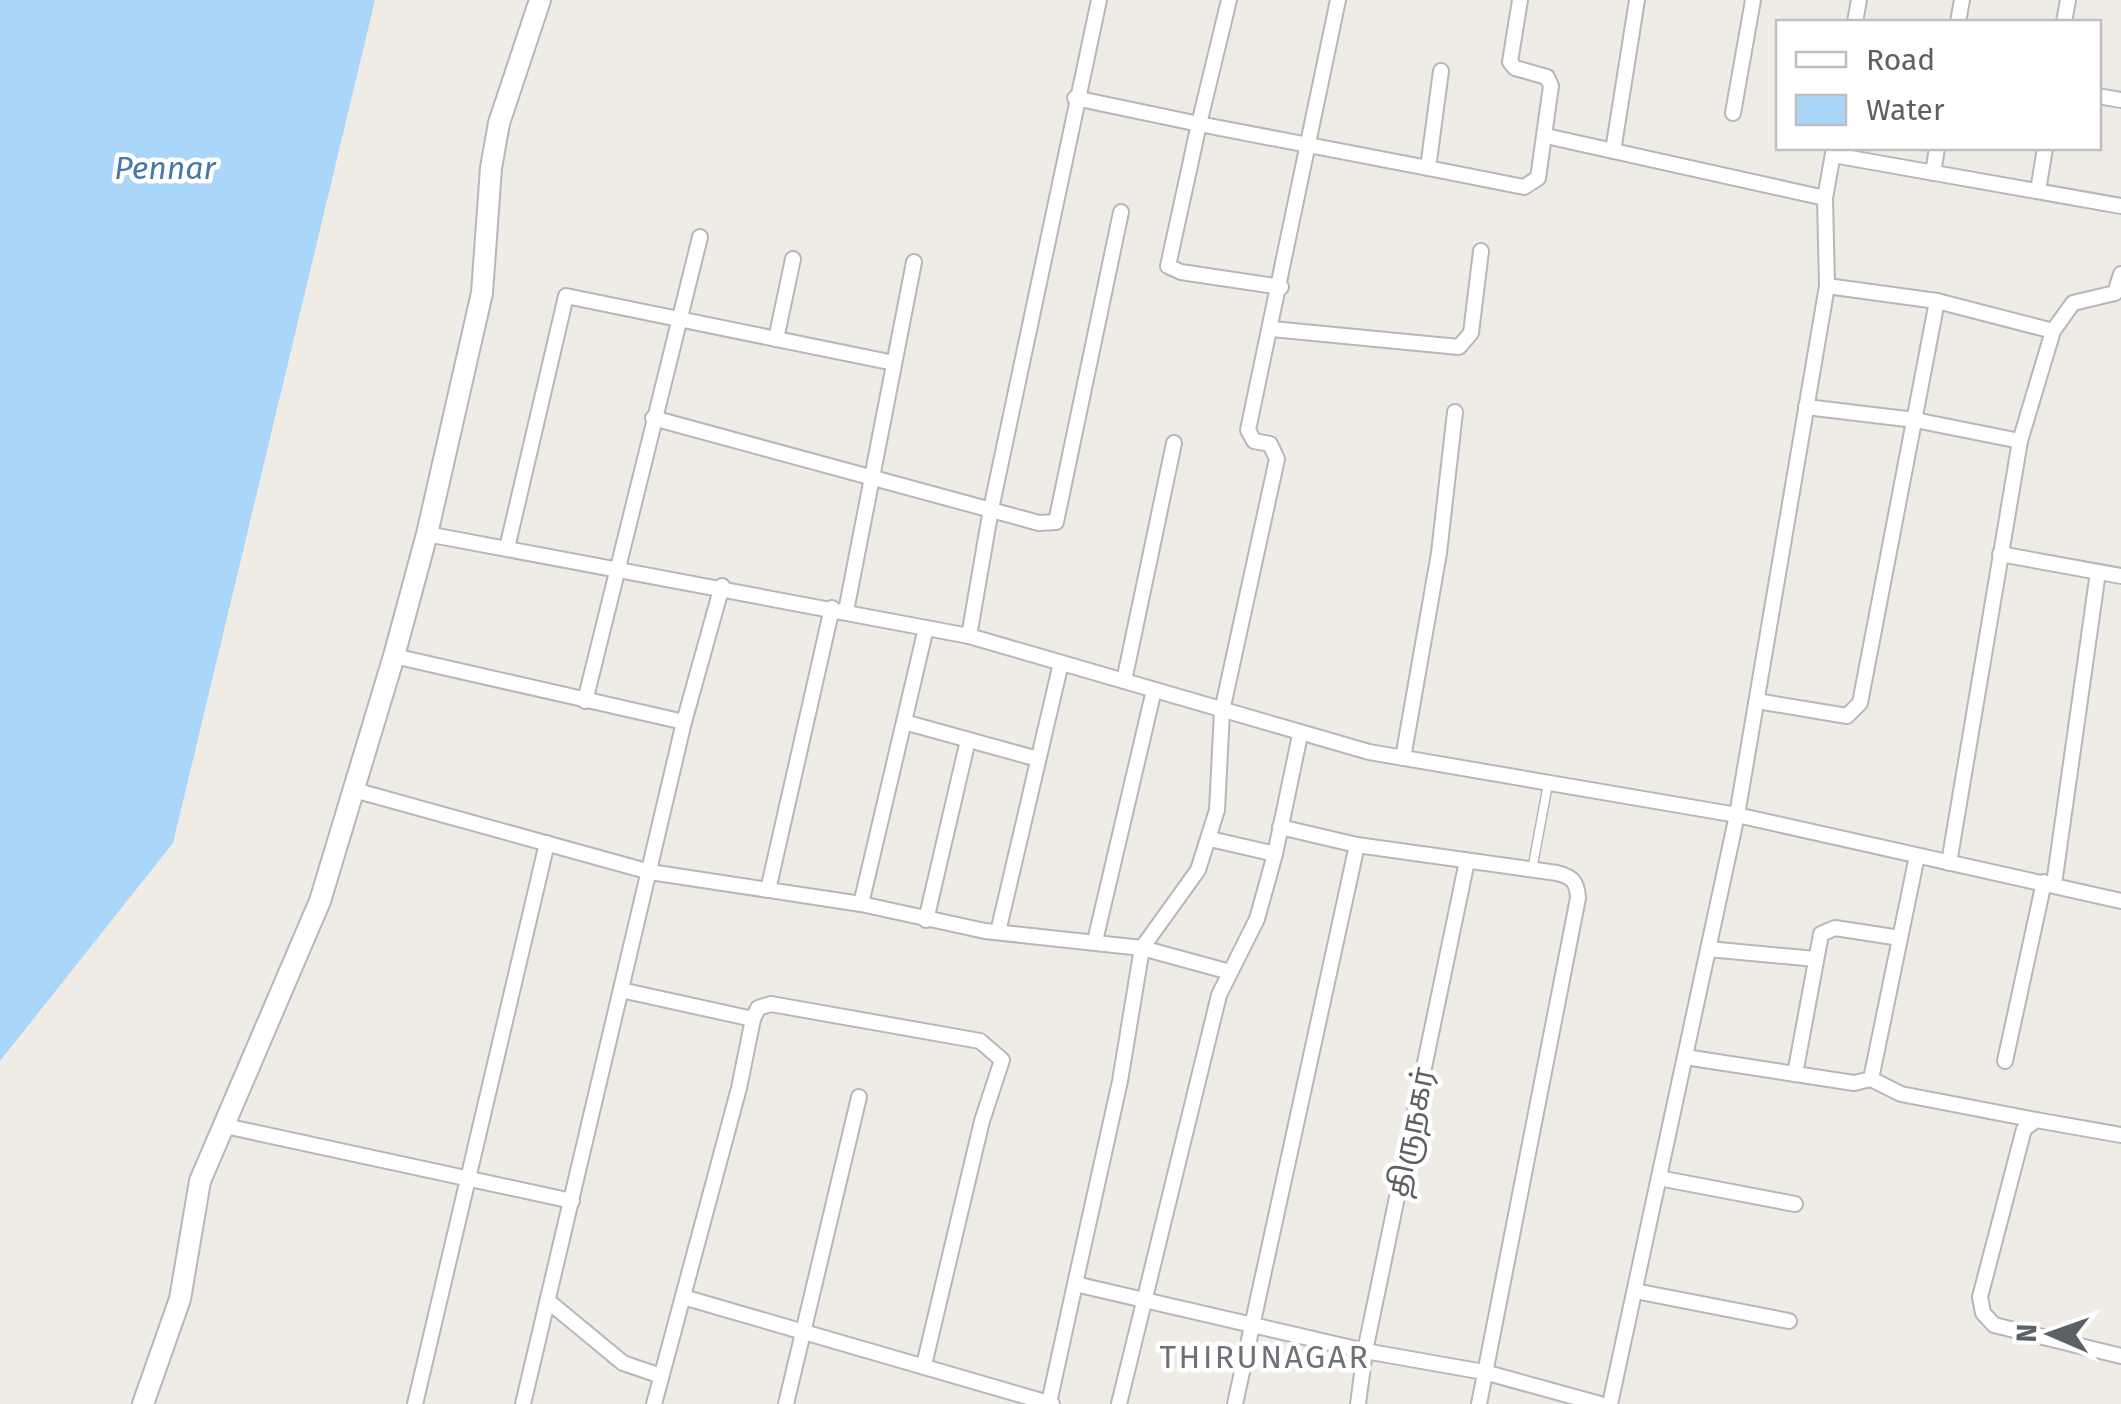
<svg xmlns="http://www.w3.org/2000/svg" width="2121" height="1404" viewBox="0 0 2121 1404" font-family="'Fira Sans','Noto Sans Tamil',sans-serif">
<style>
.water{fill:#aad6f9}
.lines{fill:none;stroke-linecap:round;stroke-linejoin:round}
.lane-casing{stroke:#b6b7bb;stroke-width:11}
.street-casing{stroke:#b6b7bb;stroke-width:18}
.secondary-casing{stroke:#b4b7bc;stroke-width:24}
.lane{stroke:#fff;stroke-width:8}
.street{stroke:#fff;stroke-width:14}
.secondary{stroke:#fff;stroke-width:20}
.labels{text-anchor:middle;dominant-baseline:central;stroke-width:9;stroke-linejoin:round;paint-order:stroke}
.street-label{font-size:30px;fill:#5d6065;stroke:#fff}
.water-label{font-size:32px;font-style:italic;fill:#4877ab;stroke:#fff}
.neighbourhood-label{font-size:32px;letter-spacing:2.5px;fill:#6e7277;stroke:#fff}
</style>
<rect width="100%" height="100%" fill="#eeece5"/>
<path class="water" d="M 0,0 L 375,0 L 173,843 L 0,1061 Z"/>
<g class="lines">
<g class="lane-casing">
<path id="lane" d="M 1532,870 L 1548,784"/>
</g>
<g class="street-casing">
<g id="street">
<path d="M 1229,0 L 1199,124 L 1428,168 L 1441,71"/>
<path d="M 1338,0 L 1248,430 L 1254,441 L 1270,444 L 1277,459 L 1222,711 L 1217,810 L 1198,870 L 1142,948 L 1120,1081 L 1075,1284 L 1365,1351 L 1484,1372 L 1600,1404"/>
<path d="M 1855,22 L 1859,0"/>
<path d="M 1958,22 L 1962,0"/>
<path d="M 2064,22 L 2068,0"/>
<path d="M 2098,96 L 2121,100"/>
<path d="M 1075,98 L 1199,124 L 1168,266 L 1181,272 L 1281,287"/>
<path d="M 1733,113 L 1753,0"/>
<path d="M 1546,136 L 1825,198"/>
<path d="M 1613,151 L 1637,0"/>
<path d="M 1833,155 L 2121,206"/>
<path d="M 1428,168 L 1524,187 L 1538,178 L 1551,86 L 1547,77 L 1515,68 L 1510,62 L 1520,0"/>
<path d="M 1933,173 L 1937,148"/>
<path d="M 2038,191 L 2045,148"/>
<path d="M 1827,286 L 1937,301 L 2053,331 L 2073,303 L 2115,293 L 2121,274"/>
<path d="M 1272,329 L 1459,347 L 1471,333 L 1481,251"/>
<path d="M 776,339 L 793,259"/>
<path d="M 1806,407 L 1915,420 L 2020,441"/>
<path d="M 653,418 L 1039,523 L 1056,522 L 1121,212"/>
<path d="M 427,534 L 969,636 L 1369,752 L 1737,815 L 2121,901"/>
<path d="M 507,548 L 566,296 L 894,363"/>
<path d="M 2000,554 L 2121,576"/>
<path d="M 846,611 L 914,262"/>
<path d="M 969,636 L 991,509 L 1099,0"/>
<path d="M 394,656 L 684,722"/>
<path d="M 1124,681 L 1174,443"/>
<path d="M 585,701 L 700,237"/>
<path d="M 1757,701 L 1847,716 L 1860,703 L 1937,301"/>
<path d="M 904,722 L 1038,759"/>
<path d="M 1403,758 L 1439,553 L 1455,412"/>
<path d="M 354,790 L 650,872 L 861,904 L 985,931 L 1142,948 L 1230,972"/>
<path d="M 1280,827 L 1357,845 L 1557,873 C 1573,877 1577,882 1578,898 L 1479,1404"/>
<path d="M 1210,839 L 1275,854 L 1300,735"/>
<path d="M 1949,863 L 2020,441 L 2053,331"/>
<path d="M 2054,884 L 2098,572"/>
<path d="M 768,890 L 832,608"/>
<path d="M 861,904 L 926,628"/>
<path d="M 926,920 L 968,740"/>
<path d="M 998,932 L 1061,663"/>
<path d="M 1095,941 L 1154,690"/>
<path d="M 1708,949 L 1816,959"/>
<path d="M 621,990 L 753,1019 L 758,1008 L 771,1004 L 980,1041 L 1002,1060 L 982,1121 L 924,1365"/>
<path d="M 1685,1057 L 1854,1083 L 1871,1079 L 1917,856"/>
<path d="M 2005,1061 L 2044,882"/>
<path d="M 1795,1074 L 1821,934 L 1835,928 L 1900,938"/>
<path d="M 1871,1079 L 1901,1094 L 2036,1120"/>
<path d="M 225,1126 L 572,1201"/>
<path d="M 2121,1135 L 2036,1120 L 2024,1129 L 1980,1297 L 1983,1313 L 1994,1325 L 2121,1356"/>
<path d="M 1659,1178 L 1795,1204"/>
<path d="M 1635,1291 L 1789,1321"/>
<path d="M 683,1297 L 1052,1404"/>
<path d="M 548,1301 L 623,1363 L 661,1376"/>
<path d="M 1049,1403 L 1075,1284"/>
<path d="M 415,1404 L 547,843"/>
<path d="M 523,1404 L 684,722 L 722,586"/>
<path d="M 654,1404 L 739,1088 L 753,1019"/>
<path d="M 786,1404 L 859,1097"/>
<path d="M 1119,1404 L 1219,995 L 1257,919 L 1275,854"/>
<path d="M 1235,1404 L 1357,845"/>
<path d="M 1358,1404 L 1365,1351 L 1467,861"/>
<path d="M 1610,1404 L 1737,815 L 1827,286 L 1825,198 L 1834,148"/>
</g>
</g>
<g class="secondary-casing">
<path id="secondary" d="M 143,1404 L 180,1299 L 200,1181 L 320,901 L 394,656 L 427,534 L 482,293 L 491,168 L 499,123 L 540,0"/>
</g>
<use href="#lane" class="lane"/>
<use href="#street" class="street"/>
<use href="#secondary" class="secondary"/>
</g>
<g class="labels">
<g class="street-label">
<text transform="translate(1411 1132) rotate(-78)">திருநகர்</text>
</g>
<g class="water-label">
<text x="165" y="168">Pennar</text>
</g>
<g class="neighbourhood-label">
<text x="1265" y="1357">THIRUNAGAR</text>
</g>
</g>
<rect x="1776" y="20" width="325" height="130" fill="#ffffff" stroke="#bebfc1" stroke-width="2.5"/>
<rect x="1796" y="52" width="50" height="15" fill="#ffffff" stroke="#bebfc1" stroke-width="2.5"/>
<text x="1866" y="70" font-size="30" fill="#5d6065">Road</text>
<rect x="1796" y="95" width="50" height="30" fill="#aad6f9" stroke="#bebfc1" stroke-width="2.5"/>
<text x="1866" y="120" font-size="30" fill="#5d6065">Water</text>
<g transform="translate(2051 1334) rotate(272)" stroke="#ffffff" stroke-width="8" paint-order="stroke">
<path d="M0-8L18 38L0 25L-18 38Z" fill="#5d6065"/>
<text y="-15" font-size="28" font-weight="bold" text-anchor="middle" fill="#5d6065">N</text>
</g>
</svg>
